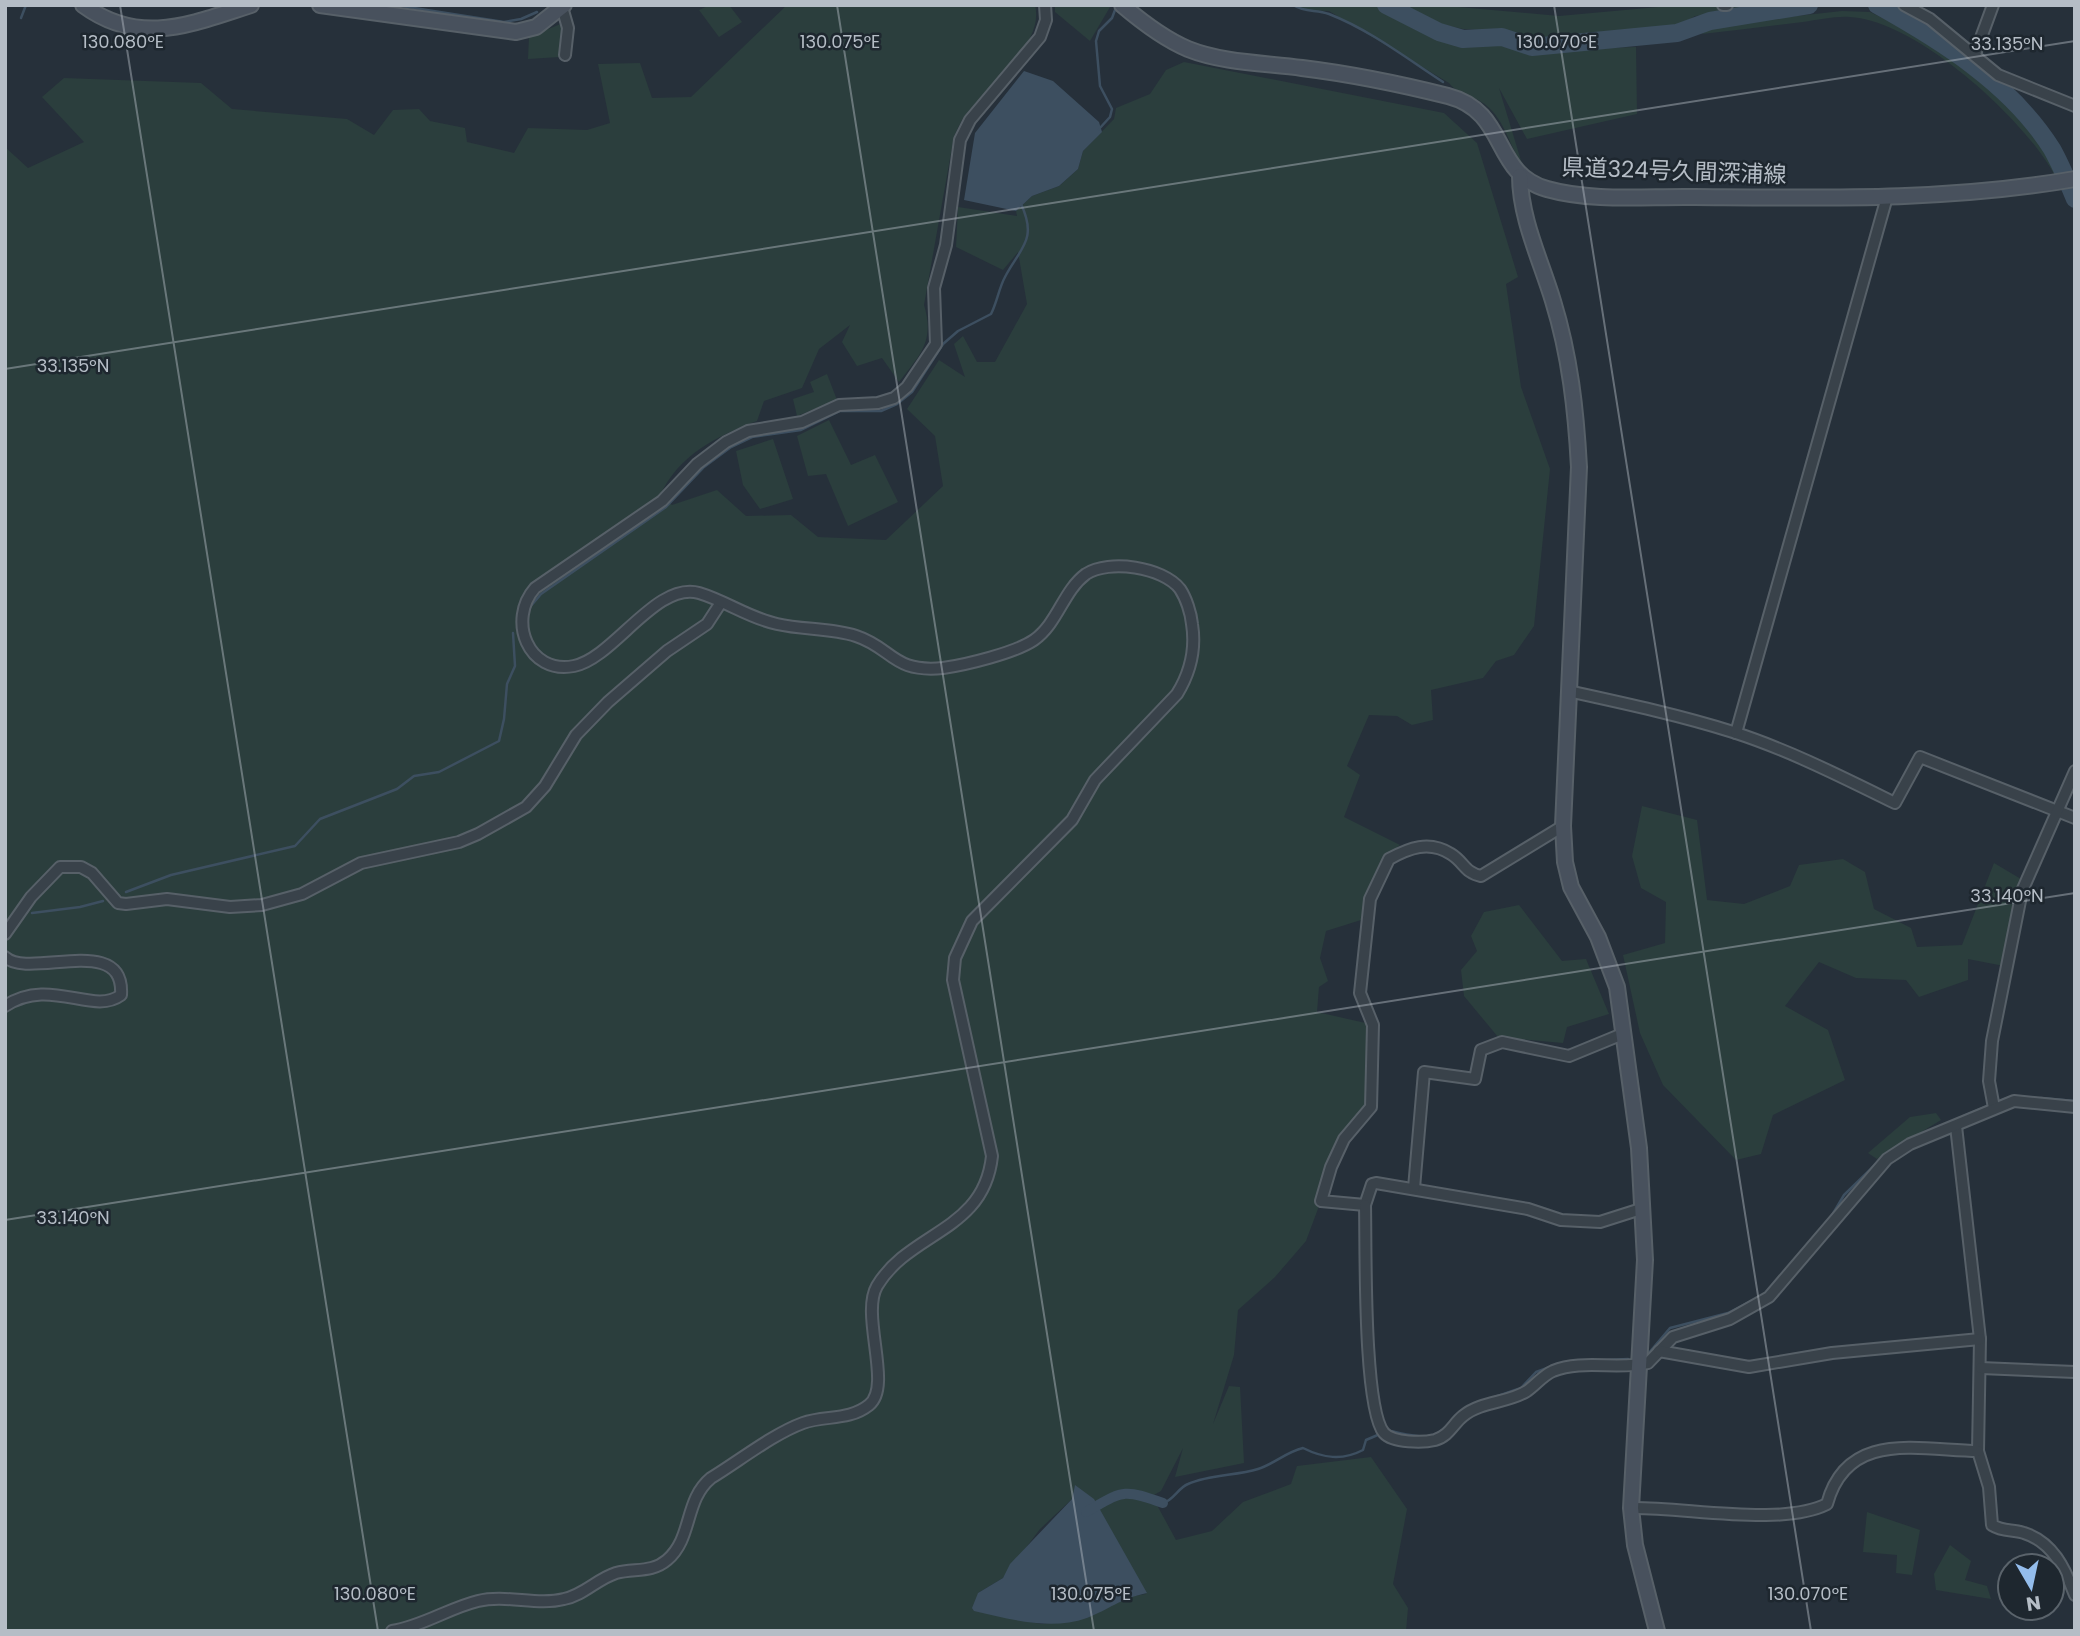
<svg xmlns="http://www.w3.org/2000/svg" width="2080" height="1636" viewBox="0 0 2080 1636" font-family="Poppins,'Noto Sans JP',sans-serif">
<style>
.green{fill:#2b3e3d;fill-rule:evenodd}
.water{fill:#3d4f60}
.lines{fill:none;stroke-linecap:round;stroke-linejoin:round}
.stream{stroke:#3d4f60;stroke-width:2.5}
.canal{stroke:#3d4f60;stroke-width:10}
.river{stroke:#3d4f60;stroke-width:18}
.street-casing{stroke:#576068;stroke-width:14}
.secondary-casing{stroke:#576068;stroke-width:18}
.street{stroke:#39424a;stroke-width:10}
.secondary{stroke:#48515d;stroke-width:14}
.ticks{fill:none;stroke:#b5bdc6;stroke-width:2;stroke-opacity:0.45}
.labels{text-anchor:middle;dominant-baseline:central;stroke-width:5;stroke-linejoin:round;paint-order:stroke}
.street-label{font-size:23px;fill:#b5bdc6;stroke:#1e272f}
.ticks-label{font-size:18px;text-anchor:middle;fill:#b5bdc6;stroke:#1e272f;stroke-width:5;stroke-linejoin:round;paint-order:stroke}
</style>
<rect width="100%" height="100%" fill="#26303a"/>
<g class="green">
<path d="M 710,5 L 729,5 L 742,22 L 719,37 L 699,10 Z"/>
<path d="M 787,5 L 1035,5 C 1045,43 990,85 968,112 C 962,118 958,128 954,136 L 924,305 C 935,341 920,355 899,382 L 882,358 L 857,366 L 842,342 L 850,325 L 819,349 L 802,388 L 764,401 L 757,421 C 717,436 678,455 660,496 L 672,505 L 717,490 L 746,516 L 791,515 L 818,537 L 886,540 L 943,486 L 935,436 L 907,409 L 939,360 L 965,377 L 954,344 L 963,336 L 977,362 L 995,362 L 1027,304 L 1018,252 L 1003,270 L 956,247 L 958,207 L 1017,216 L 1016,211 L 1032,196 L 1059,186 L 1078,169 L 1083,151 L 1114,119 L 1116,108 L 1150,94 L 1166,70 L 1184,62 L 1444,113 L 1477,143 L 1518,277 L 1506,284 L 1521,387 L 1550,469 L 1534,626 L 1514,655 L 1496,661 L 1483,678 L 1431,690 L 1433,720 L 1412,725 L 1397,716 L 1369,715 L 1347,766 L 1360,775 L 1344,817 L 1400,845 L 1380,862 L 1361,920 L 1326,931 L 1320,958 L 1328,981 L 1319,987 L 1317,1012 L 1370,1024 L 1367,1106 L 1338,1139 L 1320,1183 L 1319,1206 L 1306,1241 L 1275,1277 L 1238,1310 L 1234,1355 L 1213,1424 L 1229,1386 L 1240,1387 L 1244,1463 L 1175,1477 L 1183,1448 L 1161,1491 L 1152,1496 L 1176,1540 L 1212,1531 L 1243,1502 L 1291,1484 L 1297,1466 L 1371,1457 L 1407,1509 L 1393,1584 L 1408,1608 L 1406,1631 L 5,1631 L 5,147 L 28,168 L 84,142 L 42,97 L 64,78 L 201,83 L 232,109 L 347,119 L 374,135 L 393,110 L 419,109 L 430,121 L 465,128 L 467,142 L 514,153 L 528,128 L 587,130 L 610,123 L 598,64 L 640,63 L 652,98 L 691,97 ZM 1075,1486 L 1146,1594 L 1122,1598 L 1087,1618 L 1042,1624 L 1008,1618 L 978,1593 L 1003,1578 L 1040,1529 L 1072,1499 Z"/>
<path d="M 1055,5 L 1108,5 L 1110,7 L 1090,41 L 1055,12 Z"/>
<path d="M 1296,5 L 1379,5 L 1444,42 L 1485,42 L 1524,51 L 1636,47 L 1637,114 L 1527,139 L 1499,88 L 1522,164 C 1509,145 1505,121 1487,106 C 1475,95 1459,96 1449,83 L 1329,11 L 1303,10 Z"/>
<path d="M 1397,5 L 1436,5 L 1559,16 L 1680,5 L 1782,5 L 1695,16 L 1672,30 L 1569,42 L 1523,41 L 1506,31 L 1463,29 L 1432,22 Z"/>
<path d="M 1842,11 L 1870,12 L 1922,37 L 2003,100 L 2047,149 L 2055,176 C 2026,120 1916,20 1850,17 C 1835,16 1818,20 1803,22 C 1769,26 1736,30 1702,34 L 1714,25 Z"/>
<path d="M 563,23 L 559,57 L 528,59 L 529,37 Z"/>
<path d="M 827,374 L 837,400 L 797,416 L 793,399 L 814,392 L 810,382 Z"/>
<path d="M 829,420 L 851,465 L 875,455 L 898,502 L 848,526 L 826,474 L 808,476 L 797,436 Z"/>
<path d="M 773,439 L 793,499 L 760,509 L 743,485 L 736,451 Z"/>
<path d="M 1642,806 L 1697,820 L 1707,900 L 1744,904 L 1790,886 L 1799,865 L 1843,859 L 1865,872 L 1874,909 L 1911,928 L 1917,947 L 1962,945 L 1994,863 L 2021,879 L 2004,966 L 1968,959 L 1968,980 L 1919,997 L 1906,980 L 1856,978 L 1819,962 L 1785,1006 L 1828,1030 L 1845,1080 L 1773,1115 L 1761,1154 L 1736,1160 L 1663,1085 L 1640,1033 L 1623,955 L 1665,943 L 1666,902 L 1641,888 L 1632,856 Z"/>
<path d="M 1519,905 L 1562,961 L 1586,959 L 1609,1014 L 1567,1027 L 1563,1043 L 1498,1037 L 1464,996 L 1461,970 L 1477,951 L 1471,936 L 1484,912 Z"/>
<path d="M 1936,1113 L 1941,1120 L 1877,1159 L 1868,1153 L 1910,1117 Z"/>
<path d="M 1867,1512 L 1920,1530 L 1912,1575 L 1896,1573 L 1897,1555 L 1863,1552 Z"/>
<path d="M 1950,1545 L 1971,1561 L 1965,1580 L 1987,1586 L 1991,1599 L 1936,1590 L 1934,1574 Z"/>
</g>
<g class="water">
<path d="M 1024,71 L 1053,81 L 1099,122 L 1102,132 L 1083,151 L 1078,169 L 1059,186 L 1032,196 L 1016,211 L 964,200 L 975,133 Z"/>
<path d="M 1075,1485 L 1094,1499 L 1147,1593 C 1119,1599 1110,1609 1087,1618 C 1050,1631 1010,1619 974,1611 L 972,1608 L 978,1593 L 1003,1578 L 1010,1564 L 1072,1499 Z"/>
</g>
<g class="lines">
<g class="stream">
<path d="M 395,5 L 504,22 L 521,19 L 537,12"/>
<path d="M 1293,5 C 1306,13 1316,9 1329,14 C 1370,30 1406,58 1443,82"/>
<path d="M 21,18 L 26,5"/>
<path d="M 1099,129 L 1110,117 L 1112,109 L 1100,86 L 1096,41 L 1099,31 L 1112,18 L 1115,10"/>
<path d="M 530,607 L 541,594 L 666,507 L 704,467 L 731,447 L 752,437 L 801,430 L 840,411 L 881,411 L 897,404 L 912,392 L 943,344 L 958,331 L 991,314 C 997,302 999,288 1005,277 C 1020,248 1038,240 1021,204"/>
<path d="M 126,892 L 171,875 L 295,846 L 320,819 L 397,789 L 414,776 L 439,772 L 499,741 L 504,719 L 507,684 L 515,666 L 513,633"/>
<path d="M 32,913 L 80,907 L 103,901"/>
<path d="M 2041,1098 L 2075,1101"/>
<path d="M 1997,1102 L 2013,1096"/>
<path d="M 1964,1116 L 1990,1105"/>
<path d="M 1831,1217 L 1844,1195 L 1876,1164"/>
<path d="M 1648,1354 L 1670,1328 L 1728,1313 L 1753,1300"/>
<path d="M 1608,1360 L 1628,1359"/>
<path d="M 1489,1399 L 1521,1388 L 1536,1372 L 1550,1367"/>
<path d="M 1390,1431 C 1401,1433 1419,1438 1430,1436 C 1448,1432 1456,1410 1476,1403"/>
<path d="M 1163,1503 C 1174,1500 1178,1488 1188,1484 C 1210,1474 1236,1476 1258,1469 C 1274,1464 1286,1452 1303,1448 C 1323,1458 1342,1461 1363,1450 L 1366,1440 L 1380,1434"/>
</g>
<path class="canal" d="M 1086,1512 C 1123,1491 1122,1488 1163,1503"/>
<g class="river">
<path d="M 1386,5 L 1439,32 L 1463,39 L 1502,37 L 1532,47 L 1677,33 L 1710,21 L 1809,5"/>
<path d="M 1877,5 C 1942,41 2012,85 2052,149 C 2061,165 2068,182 2075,199"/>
</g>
<g class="street-casing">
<g id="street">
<path d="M 1723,5 L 1727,5"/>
<path d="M 1904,5 L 1930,19 L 1998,75 L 2075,106"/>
<path d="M 562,7 L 568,28 L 565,55"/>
<path d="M 1975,54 L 1993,5"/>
<path d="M 1568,691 C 1623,703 1679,715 1733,732 C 1789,750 1842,777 1895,803 L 1920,757 L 2075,818"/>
<path d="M 1736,733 L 1887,197"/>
<path d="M 1563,826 L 1481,876 C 1465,873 1464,862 1451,854 C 1429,840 1409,848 1389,859 L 1370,899 L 1360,993 L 1373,1025 L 1371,1107 L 1344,1139 L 1331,1167 L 1321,1201 L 1365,1205 L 1372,1184 L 1376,1183 L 1528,1209 L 1561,1220 L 1600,1222 L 1644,1208"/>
<path d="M 5,934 L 31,897 L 60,867 L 81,867 L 92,873 L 118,903 L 126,904 L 167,899 L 230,907 L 262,905 L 302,894 L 361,863 L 459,842 L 478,834 L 526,807 L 545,786 L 576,735 L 608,702 L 667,651 L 707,624 L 720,604"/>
<path d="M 5,957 C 29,980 125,932 121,995 C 93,1016 50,976 5,1006"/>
<path d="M 1994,1108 L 1989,1081 L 1992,1041 L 2022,891 L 2075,771"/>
<path d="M 1956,1126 L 1980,1339 L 1978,1451 L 1989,1487 L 1992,1525 C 2003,1532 2013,1529 2024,1533 C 2053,1542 2065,1569 2075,1595"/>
<path d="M 1414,1188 L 1424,1072 L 1475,1079 L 1481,1050 L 1502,1042 L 1569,1056 L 1625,1033"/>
<path d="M 1365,1205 C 1366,1245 1363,1408 1384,1433 C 1393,1443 1423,1443 1435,1440 C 1449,1436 1453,1424 1463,1416 C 1481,1401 1509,1403 1527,1391 C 1537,1384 1542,1376 1553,1371 C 1582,1359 1617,1370 1648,1363 L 1673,1337 L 1730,1319 L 1769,1297 L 1887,1159 L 1910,1144 L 2014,1101 L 2075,1107"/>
<path d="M 1659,1351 L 1749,1367 L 1832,1353 L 1980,1339"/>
<path d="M 1981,1368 L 2075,1372"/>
<path d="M 1631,1508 C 1686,1507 1781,1527 1827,1504 C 1847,1430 1918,1450 1978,1451"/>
<path d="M 392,1631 C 423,1626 449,1608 478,1601 C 506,1594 537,1606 564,1599 C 584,1595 597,1579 616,1573 C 634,1568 652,1573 667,1560 C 693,1538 684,1500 711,1478 C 739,1461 773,1434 803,1423 C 825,1415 849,1421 869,1405 C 893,1386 860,1315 877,1286 C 910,1231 984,1232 992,1156 L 953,980 L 955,958 L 972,921 L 1072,820 L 1095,780 L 1177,694 C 1190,673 1196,649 1192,624 C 1191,613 1186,598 1180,589 C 1163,567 1109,559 1086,574 C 1063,591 1058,623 1034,640 C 1015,653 965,665 943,668 C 892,673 893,648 856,636 C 831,628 803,630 777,624 C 749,618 726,601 699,593 C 656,581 614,658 574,666 C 528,675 507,620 535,588 L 662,501 L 697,464 L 726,442 L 748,431 L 802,422 L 839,405 L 878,403 L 894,398 L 907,387 L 936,344 L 934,288 L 946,245 L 960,140 L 970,120 L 1040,37 L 1046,20 L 1045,5"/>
</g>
</g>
<g class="secondary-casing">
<g id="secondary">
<path d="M 83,5 C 140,47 191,24 251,5"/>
<path d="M 320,5 L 516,32 L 536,27 L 564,5"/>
<path d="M 1122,5 C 1142,22 1164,39 1188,49 C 1223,63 1265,63 1302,68 C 1351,74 1400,84 1448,96 C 1509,112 1491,173 1547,189 C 1593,202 1648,196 1695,197 C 1822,198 1949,201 2075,179"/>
<path d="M 1520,176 C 1520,218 1541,261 1553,301 C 1570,356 1576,411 1579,467 L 1563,826 L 1565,862 L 1571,887 L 1598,937 L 1617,987 L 1639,1148 L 1645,1260 L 1631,1508 L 1635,1545 L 1657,1631"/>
</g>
</g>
<use href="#street" class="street"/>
<use href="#secondary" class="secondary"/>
</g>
<path class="ticks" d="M 120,5 L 378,1631M 837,5 L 1094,1631M 1554,5 L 1811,1631M 5,369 L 2075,41M 5,1220 L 2075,893"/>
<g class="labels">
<g class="street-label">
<text transform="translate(1674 171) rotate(2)">県道324号久間深浦線</text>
</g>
</g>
<g class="ticks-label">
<text x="123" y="48">130.080°E</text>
<text x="840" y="48">130.075°E</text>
<text x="1557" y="48">130.070°E</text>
<text x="2007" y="50">33.135°N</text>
<text x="73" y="372">33.135°N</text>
<text x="2007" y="902">33.140°N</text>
<text x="73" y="1224">33.140°N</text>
<text x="375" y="1600">130.080°E</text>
<text x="1091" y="1600">130.075°E</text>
<text x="1808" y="1600">130.070°E</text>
</g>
<rect width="2080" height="1636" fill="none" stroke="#b5bdc6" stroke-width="14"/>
<g transform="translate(2031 1587) rotate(171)"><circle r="33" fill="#1e272f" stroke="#5a636b" stroke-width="2"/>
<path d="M0-5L12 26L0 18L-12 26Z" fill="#94bdec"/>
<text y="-10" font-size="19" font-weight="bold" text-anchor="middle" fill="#b5bdc6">N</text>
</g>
</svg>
